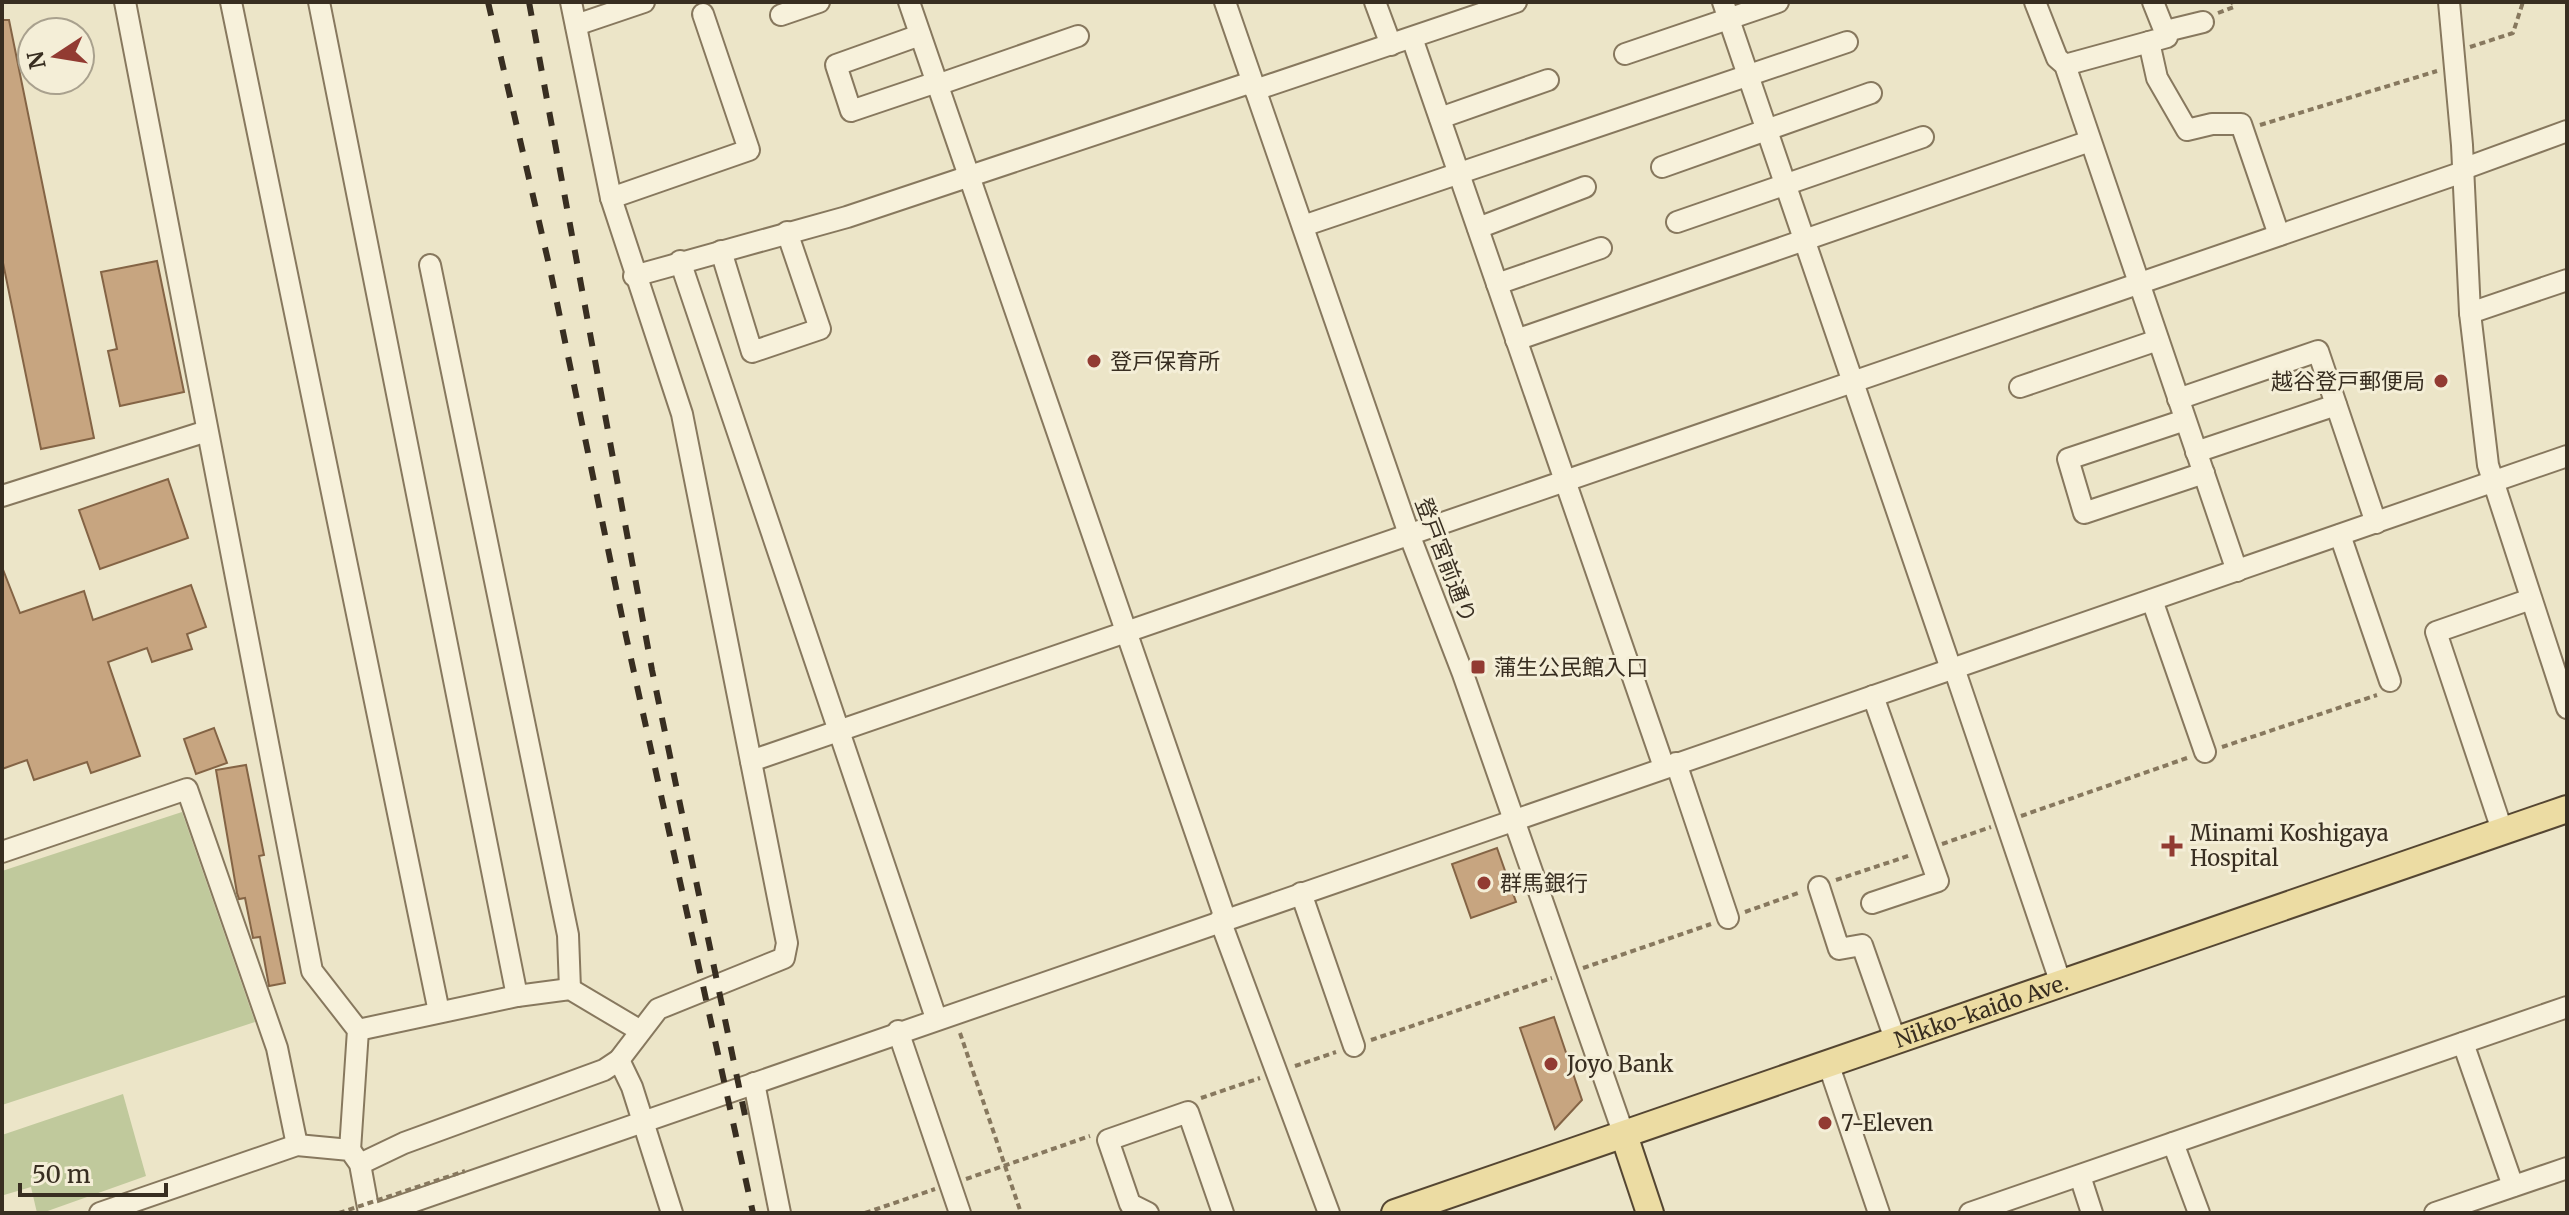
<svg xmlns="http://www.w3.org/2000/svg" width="2569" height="1215" viewBox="0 0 2569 1215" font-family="Merriweather,'Noto Sans JP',serif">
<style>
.green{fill:#c0c99c}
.building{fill:#c7a580;stroke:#846445;stroke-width:2}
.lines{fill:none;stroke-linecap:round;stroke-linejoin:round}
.minor-casing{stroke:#87785e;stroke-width:24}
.major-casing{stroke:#554632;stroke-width:30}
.path{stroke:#87785e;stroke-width:4;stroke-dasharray:6 4;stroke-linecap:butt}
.minor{stroke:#f7f1db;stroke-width:20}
.major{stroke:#ecdca3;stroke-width:26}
.rail{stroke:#382e21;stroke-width:6;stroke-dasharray:14 14;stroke-linecap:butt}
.path-bridge{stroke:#87785e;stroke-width:4;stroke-dasharray:6 4;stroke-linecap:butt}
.poi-dot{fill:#923b32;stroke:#f4eed7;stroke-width:3}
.labels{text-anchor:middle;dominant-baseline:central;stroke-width:6;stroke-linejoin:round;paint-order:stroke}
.poi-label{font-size:22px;fill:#382e21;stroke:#f4eed7;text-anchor:start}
.street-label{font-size:22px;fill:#382e21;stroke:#f4eed7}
</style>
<rect width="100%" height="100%" fill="#ece5c8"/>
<g class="green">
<path d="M 182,812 L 255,1022 L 2,1105 L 2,871 Z"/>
<path d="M 123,1094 L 146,1176 L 42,1213 L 37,1213 L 31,1187 L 4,1195 L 2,1135 Z"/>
</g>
<g class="building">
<path d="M 2,20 L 9,20 L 94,438 L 41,449 L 2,258 Z"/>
<path d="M 157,261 L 184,392 L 120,406 L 108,351 L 117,349 L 101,272 Z"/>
<path d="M 168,479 L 188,538 L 100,569 L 79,510 Z"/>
<path d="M 2,567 L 20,613 L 84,591 L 93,620 L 191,585 L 206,627 L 187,634 L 192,649 L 152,662 L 147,648 L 108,662 L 140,756 L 91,773 L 87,762 L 34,780 L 27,760 L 2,769 Z"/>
<path d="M 214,728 L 227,763 L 196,774 L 184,739 Z"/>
<path d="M 246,765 L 264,855 L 259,856 L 285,983 L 269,986 L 260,937 L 253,938 L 245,898 L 239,899 L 237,893 L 216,770 Z"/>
<path d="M 1497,848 L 1516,902 L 1471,918 L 1452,864 Z"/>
<path d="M 1554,1017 L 1582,1100 L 1555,1129 L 1520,1028 Z"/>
</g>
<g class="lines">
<g class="minor-casing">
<g id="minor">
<path d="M 125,2 L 312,971 L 358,1030 L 350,1150"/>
<path d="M 231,2 L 439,1012"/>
<path d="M 319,2 L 517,996"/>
<path d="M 909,2 L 1225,918"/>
<path d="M 1225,2 L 1409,534 L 1463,674 L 1624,1135"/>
<path d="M 1375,2 L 1391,45"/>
<path d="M 1723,2 L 1951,669"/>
<path d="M 2035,2 L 2057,58 L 2065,65 L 2237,571"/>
<path d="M 2153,2 L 2167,37 L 2149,42 L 2157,78 L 2187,130 L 2212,124 L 2241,124 L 2279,235"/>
<path d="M 2449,2 L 2462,145 L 2470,313 L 2488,465 L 2567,708"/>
<path d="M 781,15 L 819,2"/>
<path d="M 576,25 L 644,2"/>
<path d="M 2166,31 L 2203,22"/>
<path d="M 920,35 L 836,65 L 851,111 L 937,82"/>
<path d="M 1412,38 L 1664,767"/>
<path d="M 1625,54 L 1778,2"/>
<path d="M 2065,65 L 2149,42"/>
<path d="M 937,85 L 1078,36"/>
<path d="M 1255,90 L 1516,2"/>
<path d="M 1440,118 L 1548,80"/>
<path d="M 1662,167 L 1871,93"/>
<path d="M 2463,169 L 2567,131"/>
<path d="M 611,198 L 749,150 L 703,14"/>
<path d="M 1677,222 L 1923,137"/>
<path d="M 1303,226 L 1847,42"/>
<path d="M 1478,228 L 1585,187"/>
<path d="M 721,251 L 752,352 L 820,329 L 787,232"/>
<path d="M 680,261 L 936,1018"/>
<path d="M 430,265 L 568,935 L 570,989"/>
<path d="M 634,276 L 847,217 L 1252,82"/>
<path d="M 1497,284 L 1601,248"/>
<path d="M 2470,313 L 2567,280"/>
<path d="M 1516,340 L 2090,141"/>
<path d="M 2020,387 L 2158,340"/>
<path d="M 2178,399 L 2318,351 L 2376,523"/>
<path d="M 2185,420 L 2068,459 L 2084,513 L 2204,473"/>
<path d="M 2196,452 L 2336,405"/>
<path d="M 2,496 L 207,431"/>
<path d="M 2340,535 L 2390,681"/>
<path d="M 2152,600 L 2205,752"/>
<path d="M 1954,668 L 2060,981"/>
<path d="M 751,761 L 2463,172"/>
<path d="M 1676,763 L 1728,918"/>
<path d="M 2502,830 L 2436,632 L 2531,599"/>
<path d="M 2,852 L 187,789 L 277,1048 L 297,1145"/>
<path d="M 1819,887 L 1839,949 L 1862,945 L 1895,1039"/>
<path d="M 1301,893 L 1354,1046"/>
<path d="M 1872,903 L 1938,881 L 1873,696"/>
<path d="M 1220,920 L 1329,1213"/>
<path d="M 358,1030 L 517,996 L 570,989 L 639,1030"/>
<path d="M 898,1031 L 960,1213"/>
<path d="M 2463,1043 L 2513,1186"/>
<path d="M 619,1060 L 632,1087 L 672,1213"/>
<path d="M 1828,1063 L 1879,1213"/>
<path d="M 754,1083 L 780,1213"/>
<path d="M 2173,1143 L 2199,1213"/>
<path d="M 360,1164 L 404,1143 L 604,1070 L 619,1060 L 658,1009 L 784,958 L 787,943 L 682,414 L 611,198 L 571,2"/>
<path d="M 2080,1176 L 2092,1213"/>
<path d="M 100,1213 L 297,1145 L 350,1150 L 360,1164 L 369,1213"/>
<path d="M 380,1213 L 2567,456"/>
<path d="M 1148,1213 L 1130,1204 L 1108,1140 L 1188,1112 L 1223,1213"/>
<path d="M 1970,1213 L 2567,1007"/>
<path d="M 2435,1213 L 2567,1168"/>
</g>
</g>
<g class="major-casing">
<g id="major">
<path d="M 1624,1135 L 1650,1213"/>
<path id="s1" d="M 1395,1213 L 2567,809"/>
</g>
</g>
<g class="path">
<path d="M 2218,13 L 2234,7 L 2232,2"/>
<path d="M 2470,47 L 2513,33 L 2523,2"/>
<path d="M 2260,125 L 2437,71"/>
<path d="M 2222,747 L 2377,695"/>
<path d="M 2021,816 L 2187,758"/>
<path d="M 1942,844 L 1991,827"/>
<path d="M 1836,880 L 1911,855"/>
<path d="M 1745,912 L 1801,892"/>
<path d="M 1583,968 L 1711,924"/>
<path d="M 960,1033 L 1021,1213"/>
<path d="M 1371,1040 L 1552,978"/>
<path d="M 1295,1066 L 1336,1052"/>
<path d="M 1201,1098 L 1260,1078"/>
<path d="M 966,1179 L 1090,1136"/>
<path d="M 865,1213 L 935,1189"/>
</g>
<use href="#minor" class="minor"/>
<use href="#major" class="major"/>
<g class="rail">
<path d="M 488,2 L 550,269 L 626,636 L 753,1213"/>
<path d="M 529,2 L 652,670 L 747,1125"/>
</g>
<path class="path-bridge" d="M 339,1213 L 465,1171"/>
</g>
<g class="poi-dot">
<circle cx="1094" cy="361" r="8"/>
<circle cx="2441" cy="381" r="8"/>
<rect x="1470" y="659" width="16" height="16" rx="4"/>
<path d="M2168 834h8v8h8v8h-8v8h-8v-8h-8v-8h8z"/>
<circle cx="1484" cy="883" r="8"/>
<circle cx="1551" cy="1064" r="8"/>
<circle cx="1825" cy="1123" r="8"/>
</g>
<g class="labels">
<g class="poi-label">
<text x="1110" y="361">登戸保育所</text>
<text x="2425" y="381" text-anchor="end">越谷登戸郵便局</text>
<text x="1494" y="667">蒲生公民館入口</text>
<text x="2190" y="833">Minami Koshigaya<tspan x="2190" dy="25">Hospital</tspan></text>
<text x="1500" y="883">群馬銀行</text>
<text x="1567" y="1064">Joyo Bank</text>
<text x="1841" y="1123">7-Eleven</text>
</g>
<g class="street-label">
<text transform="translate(1446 560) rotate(69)">登戸宮前通り</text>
<text stroke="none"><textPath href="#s1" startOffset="620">Nikko-kaido Ave.</textPath></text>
</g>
</g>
<rect width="2569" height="1215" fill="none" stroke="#382e21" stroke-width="8"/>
<g transform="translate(56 56) rotate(258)"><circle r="38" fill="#f4eed7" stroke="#a9a18e" stroke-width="2"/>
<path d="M0-6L14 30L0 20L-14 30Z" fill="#923b32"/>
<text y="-12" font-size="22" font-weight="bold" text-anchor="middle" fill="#382e21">N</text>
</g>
<path d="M20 1183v12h146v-12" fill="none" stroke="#382e21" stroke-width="4"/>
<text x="32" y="1183" font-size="24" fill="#382e21" stroke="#f4eed7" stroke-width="6" paint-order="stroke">50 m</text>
</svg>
